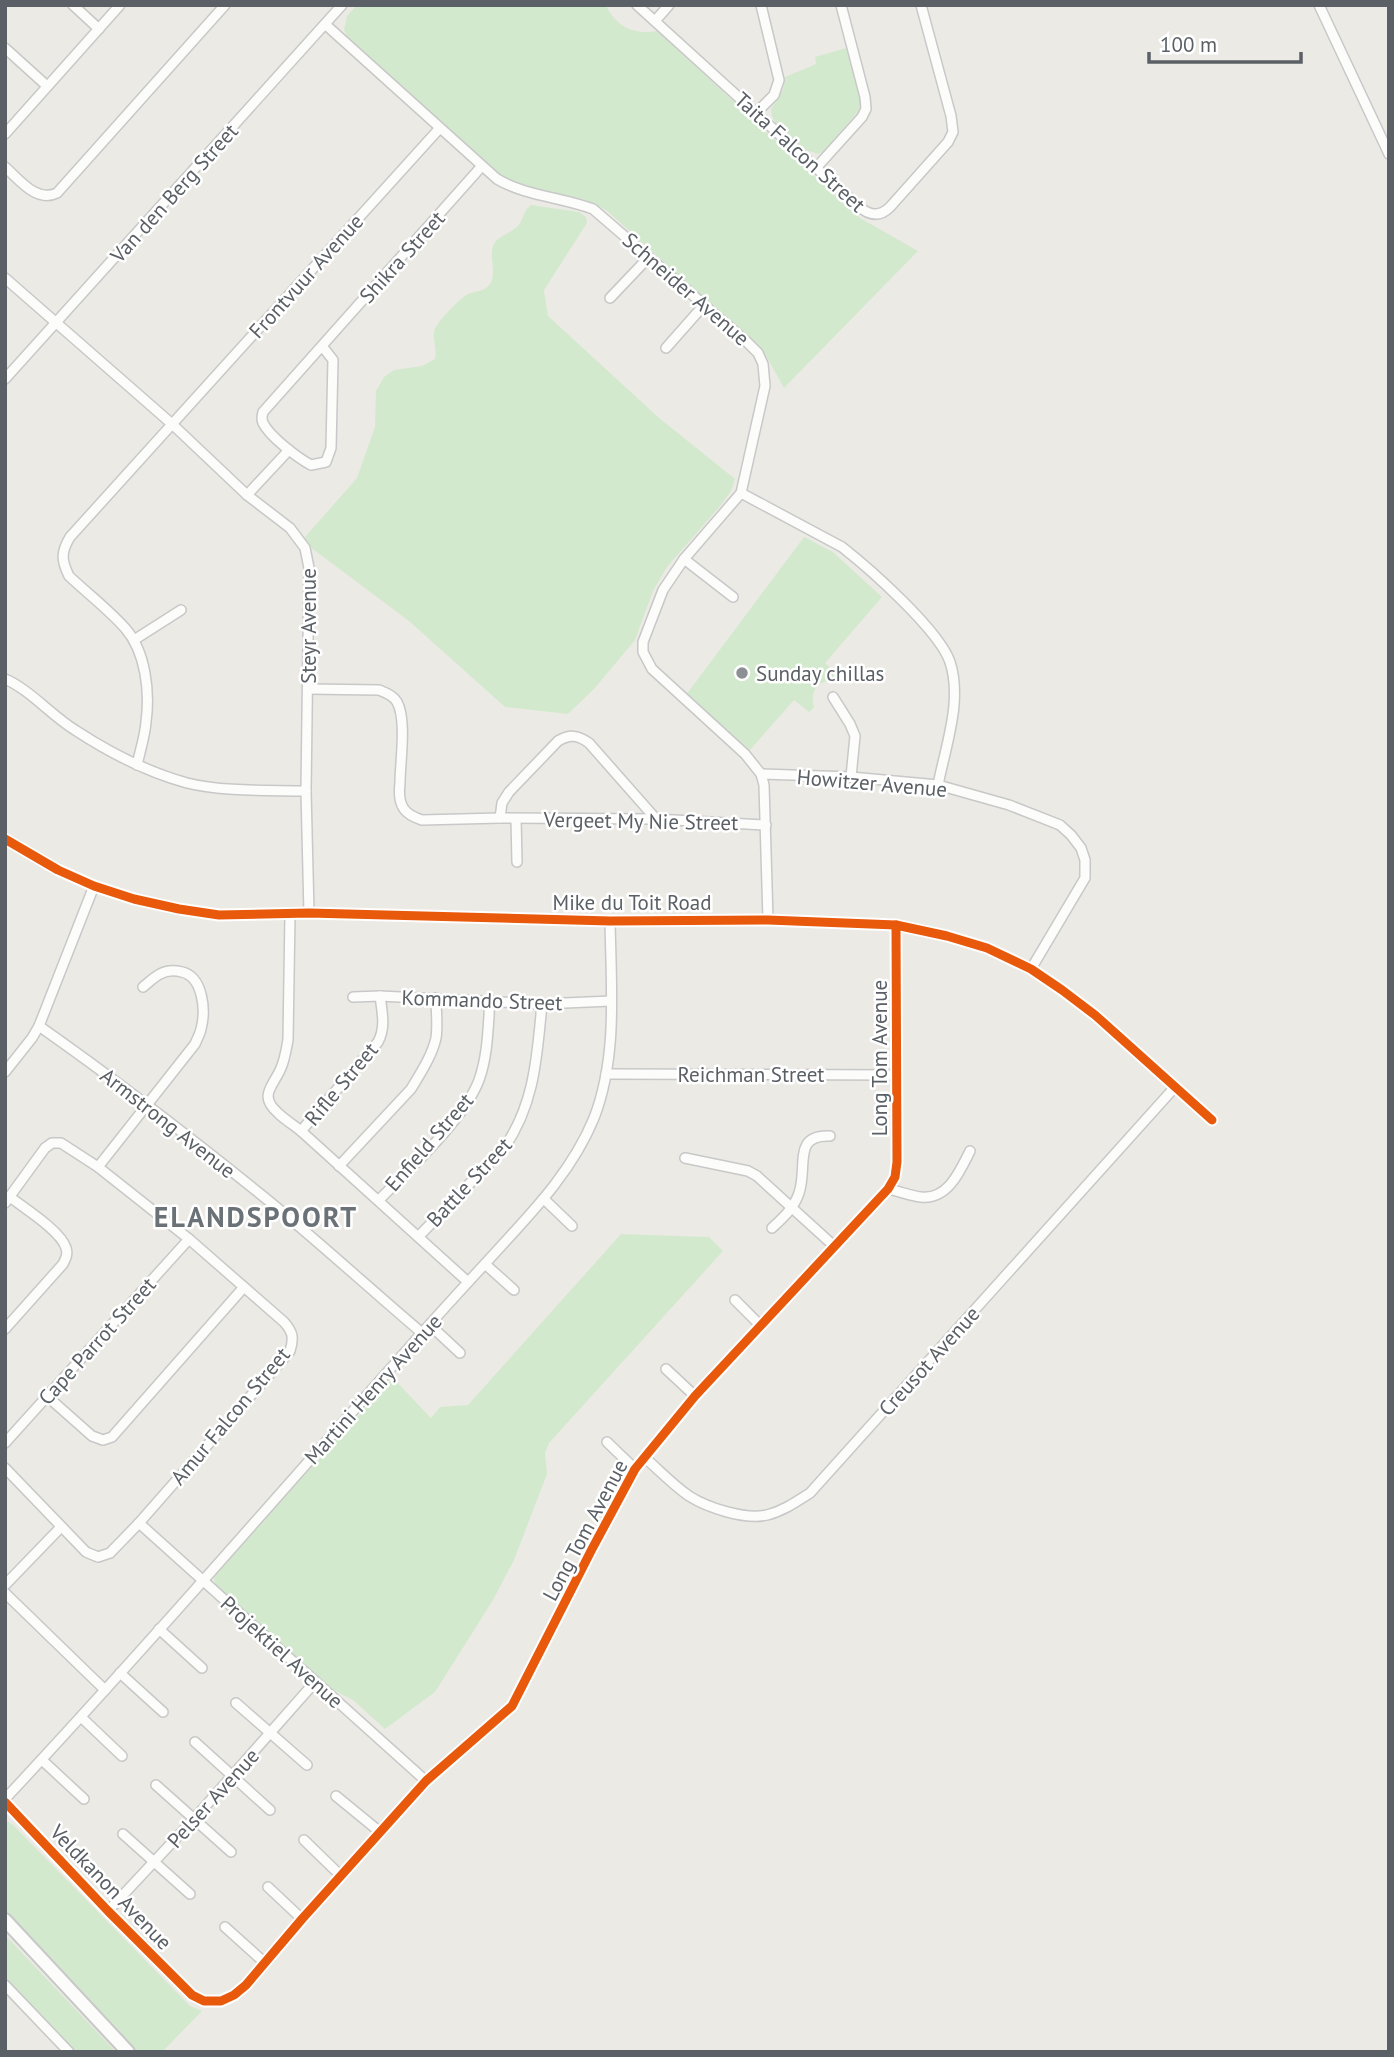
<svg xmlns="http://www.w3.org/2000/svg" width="1394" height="2057" viewBox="0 0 1394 2057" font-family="'PT Sans',sans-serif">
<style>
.green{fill:#d3e9ce}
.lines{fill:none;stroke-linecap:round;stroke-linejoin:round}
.street-casing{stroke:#c8c8c8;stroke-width:12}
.secondary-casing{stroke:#c8c8c8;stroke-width:16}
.street{stroke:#fcfcfb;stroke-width:9}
.secondary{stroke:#fcfcfb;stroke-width:12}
.cycleway-casing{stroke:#fff;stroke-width:13}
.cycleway{stroke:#e8590c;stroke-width:9}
.poi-dot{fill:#8d9092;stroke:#fff;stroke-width:2.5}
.labels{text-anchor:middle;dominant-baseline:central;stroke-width:5;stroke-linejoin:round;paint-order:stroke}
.street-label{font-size:21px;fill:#5a6065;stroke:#fff}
.poi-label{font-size:21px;fill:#5a6065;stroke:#fff;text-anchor:start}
.district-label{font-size:28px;font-weight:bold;letter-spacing:2px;fill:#6b7277;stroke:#fff}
</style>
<rect width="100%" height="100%" fill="#eceae5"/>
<g class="green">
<path d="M 357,5 L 606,5 C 616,27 634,35 657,31 L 860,218 L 918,251 L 784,388 L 764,352 L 606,210 L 583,199 L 526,188 L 498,176 L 351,43 L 344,30 L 347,16 Z"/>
<path d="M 846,48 L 861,101 L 860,109 L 823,152 L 818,154 L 806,150 L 776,123 L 772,117 L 771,109 L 783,90 L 785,77 L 816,64 L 815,57 Z"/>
<path d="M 531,205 L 579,212 L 586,217 L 587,223 L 544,290 L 548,316 L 658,417 L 735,479 L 731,491 L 721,505 L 667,567 L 653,591 L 635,640 L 594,689 L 568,714 L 505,707 L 409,621 L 310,547 L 304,538 L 357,478 L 375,427 L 376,391 L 384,377 L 394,370 L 422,366 L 435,359 C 437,349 433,341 434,332 C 435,323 458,301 466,295 C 473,291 485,292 490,284 C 496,274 491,263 492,252 C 493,234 511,236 520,223 C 524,216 524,210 531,205 Z"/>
<path d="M 804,537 L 833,552 L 882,597 L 825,663 L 840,677 L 836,681 C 819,679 809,690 814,707 L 809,712 L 794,700 L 750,750 L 686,695 Z"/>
<path d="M 621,1234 L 709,1237 L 723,1251 L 549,1443 L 545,1453 L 547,1474 L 514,1560 L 493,1600 L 435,1692 L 385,1729 L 353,1700 L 327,1687 L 216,1587 L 214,1579 L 215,1573 L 393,1378 L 431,1418 L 440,1407 L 468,1405 Z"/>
<path d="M 5,1820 L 13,1825 L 190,2006 L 202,2011 L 162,2052 L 138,2052 L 5,1913 Z"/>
<path d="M 5,1935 L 116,2052 L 77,2052 L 5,1977 Z"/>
</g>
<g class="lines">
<g class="street-casing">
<g id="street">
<path d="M 73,5 L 99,29"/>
<path d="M 637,5 L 857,205 C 868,215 879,218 890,207 L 948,142 L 953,132 L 951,116 L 921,5"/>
<path d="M 1319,5 L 1389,154"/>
<path d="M 655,21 L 669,5"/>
<path d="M 326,25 L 497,179 C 526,196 561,197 593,209 L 747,342 L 758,353 L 763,364 L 765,386 L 741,493 L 684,559 L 663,590 L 643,642 L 643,652 L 652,669 L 745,754 L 761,774 L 764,785 L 768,920"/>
<path d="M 5,48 L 47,86"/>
<path d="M 756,113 L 774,95 L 779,80 L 761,5"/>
<path d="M 5,134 L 120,5"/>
<path d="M 5,167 C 19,179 36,203 57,193 L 225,5"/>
<path d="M 816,168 L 862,117 L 866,109 L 865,97 L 841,5"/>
<path d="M 5,278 L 172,424 L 247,495 L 290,528 L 305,548 L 309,568 L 306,791 L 309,913"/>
<path d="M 610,298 L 648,258"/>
<path d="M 322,346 L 333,360 L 331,448 L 326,462 L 311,465 C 298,458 270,437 263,423 C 261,418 262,417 263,412 L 481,167"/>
<path d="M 666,348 L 704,305"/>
<path d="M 5,379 L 342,5"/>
<path d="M 741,493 L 842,547 C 870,569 939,630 950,662 C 954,674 955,692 954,705 C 952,731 943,759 938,785"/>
<path d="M 247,495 L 289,450"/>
<path d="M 684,559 L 733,597"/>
<path d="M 134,640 L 181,610"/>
<path d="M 5,679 C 29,689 52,716 75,730 C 110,753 147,772 187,783 C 223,792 269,790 306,791"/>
<path d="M 308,689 L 379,690 C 386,693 393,695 397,702 C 407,720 400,762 400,783 C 399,791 399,802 404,809 C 408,815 416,818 422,820 L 500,818 L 656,819 L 766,825"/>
<path d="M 833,697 L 850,724 L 855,736 L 851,777"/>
<path d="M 137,765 C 140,751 145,736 146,722 C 150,692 146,652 125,628 C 108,609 87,593 69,576 C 61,560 61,552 70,537 L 439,129"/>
<path d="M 761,774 L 851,777 L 938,785 L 1009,805 L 1060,825 L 1071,835 L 1081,848 L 1085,860 L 1085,878 L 1031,969"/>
<path d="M 500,818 L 502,803 L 509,792 L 558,741 C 570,734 578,735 589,743 L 656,819"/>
<path d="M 516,819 L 517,862"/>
<path d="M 5,839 L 58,870 L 94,886 L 134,899 L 179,909 L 219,915 L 309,913 L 610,921 L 768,920 L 896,925 L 947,936 L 987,948 L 1031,969 L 1062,990 L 1095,1015 L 1212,1120"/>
<path d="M 290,914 L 288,1040 C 286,1050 285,1059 281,1068 C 273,1087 258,1095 278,1113 C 285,1120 294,1125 301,1131 L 468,1282"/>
<path d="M 353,997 L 380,996 L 542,1004 L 611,1001"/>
<path d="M 39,1026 C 116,1080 191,1138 264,1197 C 318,1241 369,1288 422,1333"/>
<path d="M 5,1072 L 32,1038 L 39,1026 L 94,886"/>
<path d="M 606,1074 L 897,1075"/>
<path d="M 301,1131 L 378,1042 C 386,1027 382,1012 380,996"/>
<path d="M 685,1158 L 748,1171 L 757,1176 L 834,1246"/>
<path d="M 339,1166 L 411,1089 C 420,1074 432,1056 436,1038 C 438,1025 436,1011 436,998"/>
<path d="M 98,1167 L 195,1044 C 197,1039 200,1034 201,1029 C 206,1010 203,977 182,972 C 174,970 167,970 160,974 C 154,977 148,983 143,987"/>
<path d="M 888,1189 C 899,1191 910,1196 921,1197 C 948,1200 960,1171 970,1151"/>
<path d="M 544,1199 L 572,1226"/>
<path d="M 379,1200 C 409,1169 464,1120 479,1080 C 488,1055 488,1027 490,1000"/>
<path d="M 5,1203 L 45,1148 L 52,1143 L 61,1143 L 98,1167 L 189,1239 L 284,1322 C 293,1332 294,1338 290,1351 L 139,1523 L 110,1553 L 98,1557 L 86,1552 L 5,1468"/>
<path d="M 772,1228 C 783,1218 794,1208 799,1193 C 808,1167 792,1134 830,1136"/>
<path d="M 419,1236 L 504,1148 C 535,1104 537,1055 542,1004"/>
<path d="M 485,1264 L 514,1290"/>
<path d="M 735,1300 L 761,1326"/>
<path d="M 430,1325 L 460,1353"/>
<path d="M 5,1329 L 63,1264 C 66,1258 68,1254 66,1248 C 61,1231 24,1208 10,1197"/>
<path d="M 666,1369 L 695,1396"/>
<path d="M 48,1397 L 92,1436 L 103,1440 L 112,1437 L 244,1287"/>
<path d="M 607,1442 L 635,1469"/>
<path d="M 5,1443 L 189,1239"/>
<path d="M 644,1457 C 659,1470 673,1485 689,1496 C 708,1508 745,1520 767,1515 C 783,1511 796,1502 810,1493 L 1175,1087"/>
<path d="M 139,1523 L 426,1781"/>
<path d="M 5,1585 L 61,1527"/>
<path d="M 5,1593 L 105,1690"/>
<path d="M 159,1629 L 202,1668"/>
<path d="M 120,1673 L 163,1712"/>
<path d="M 236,1703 L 307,1765"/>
<path d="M 81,1717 L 122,1756"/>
<path d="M 195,1742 L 270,1810"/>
<path d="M 42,1760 L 84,1799"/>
<path d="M 156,1785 L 231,1852"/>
<path d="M 336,1796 L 380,1832"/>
<path d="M 5,1799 C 145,1649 279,1494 415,1341 C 444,1308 474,1276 504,1243 C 539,1205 574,1167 594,1118 C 618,1056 611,986 610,921"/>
<path d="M 5,1802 L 108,1911 L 192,1995 L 204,2001 L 221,2001 L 234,1995 L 246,1985 L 302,1919 L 426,1781 L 512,1706 L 592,1549 L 635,1469 L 695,1396 L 888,1189 L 895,1177 L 897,1162 L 896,925"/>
<path d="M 123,1834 L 190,1894"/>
<path d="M 304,1840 L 341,1876"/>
<path d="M 268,1887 L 302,1919"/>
<path d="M 108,1911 L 194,1819 L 315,1682"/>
<path d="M 225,1927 L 265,1963"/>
<path d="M 5,1985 L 69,2052"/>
</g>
</g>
<g class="secondary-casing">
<path id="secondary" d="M 5,1920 L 128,2052"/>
</g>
<use href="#street" class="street"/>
<use href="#secondary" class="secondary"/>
<g class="cycleway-casing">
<g id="cycleway">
<path d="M 5,839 L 58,870 L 94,886 L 134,899 L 179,909 L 219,915 L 309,913 L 610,921 L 768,920 L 896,925 L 947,936 L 987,948 L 1031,969 L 1062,990 L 1095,1015 L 1212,1120"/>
<path d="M 5,1802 L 108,1911 L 192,1995 L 204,2001 L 221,2001 L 234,1995 L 246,1985 L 302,1919 L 426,1781 L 512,1706 L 592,1549 L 635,1469 L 695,1396 L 888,1189 L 895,1177 L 897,1162 L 896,925"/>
</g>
</g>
<use href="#cycleway" class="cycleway"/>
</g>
<circle class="poi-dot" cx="742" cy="673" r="7"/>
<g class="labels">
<g class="street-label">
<text transform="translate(800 152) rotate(42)">Taita Falcon Street</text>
<text transform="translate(174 193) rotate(-48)">Van den Berg Street</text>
<text transform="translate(402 257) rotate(-48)">Shikra Street</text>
<text transform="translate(306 276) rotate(-48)">Frontvuur Avenue</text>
<text transform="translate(686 289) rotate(41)">Schneider Avenue</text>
<text transform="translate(308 626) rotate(-90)">Steyr Avenue</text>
<text transform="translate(872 783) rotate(5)">Howitzer Avenue</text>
<text transform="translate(641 821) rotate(1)">Vergeet My Nie Street</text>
<text x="632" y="902">Mike du Toit Road</text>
<text transform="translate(482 1000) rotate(2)">Kommando Street</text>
<text transform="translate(879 1058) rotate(-90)">Long Tom Avenue</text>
<text x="751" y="1074">Reichman Street</text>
<text transform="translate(341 1084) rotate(-50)">Rifle Street</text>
<text transform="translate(168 1123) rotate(38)">Armstrong Avenue</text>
<text transform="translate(429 1142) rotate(-49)">Enfield Street</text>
<text transform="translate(469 1182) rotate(-47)">Battle Street</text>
<text transform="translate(97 1341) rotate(-48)">Cape Parrot Street</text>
<text transform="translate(929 1361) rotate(-48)">Creusot Avenue</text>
<text transform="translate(373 1389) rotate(-48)">Martini Henry Avenue</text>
<text transform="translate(230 1416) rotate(-50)">Amur Falcon Street</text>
<text transform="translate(585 1530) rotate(-62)">Long Tom Avenue</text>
<text transform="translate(282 1652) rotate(42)">Projektiel Avenue</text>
<text transform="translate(213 1798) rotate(-48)">Pelser Avenue</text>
<text transform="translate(111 1887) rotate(46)">Veldkanon Avenue</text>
</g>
<g class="poi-label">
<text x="756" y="673">Sunday chillas</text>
</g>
<g class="district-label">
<text x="256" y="1216">ELANDSPOORT</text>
</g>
</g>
<rect width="1394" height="2057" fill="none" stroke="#5a6065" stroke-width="14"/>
<path d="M1149 52v10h152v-10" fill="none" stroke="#5a6065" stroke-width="3.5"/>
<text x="1160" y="52" font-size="21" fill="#5a6065" stroke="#ffffff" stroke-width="5" paint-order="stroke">100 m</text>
</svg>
